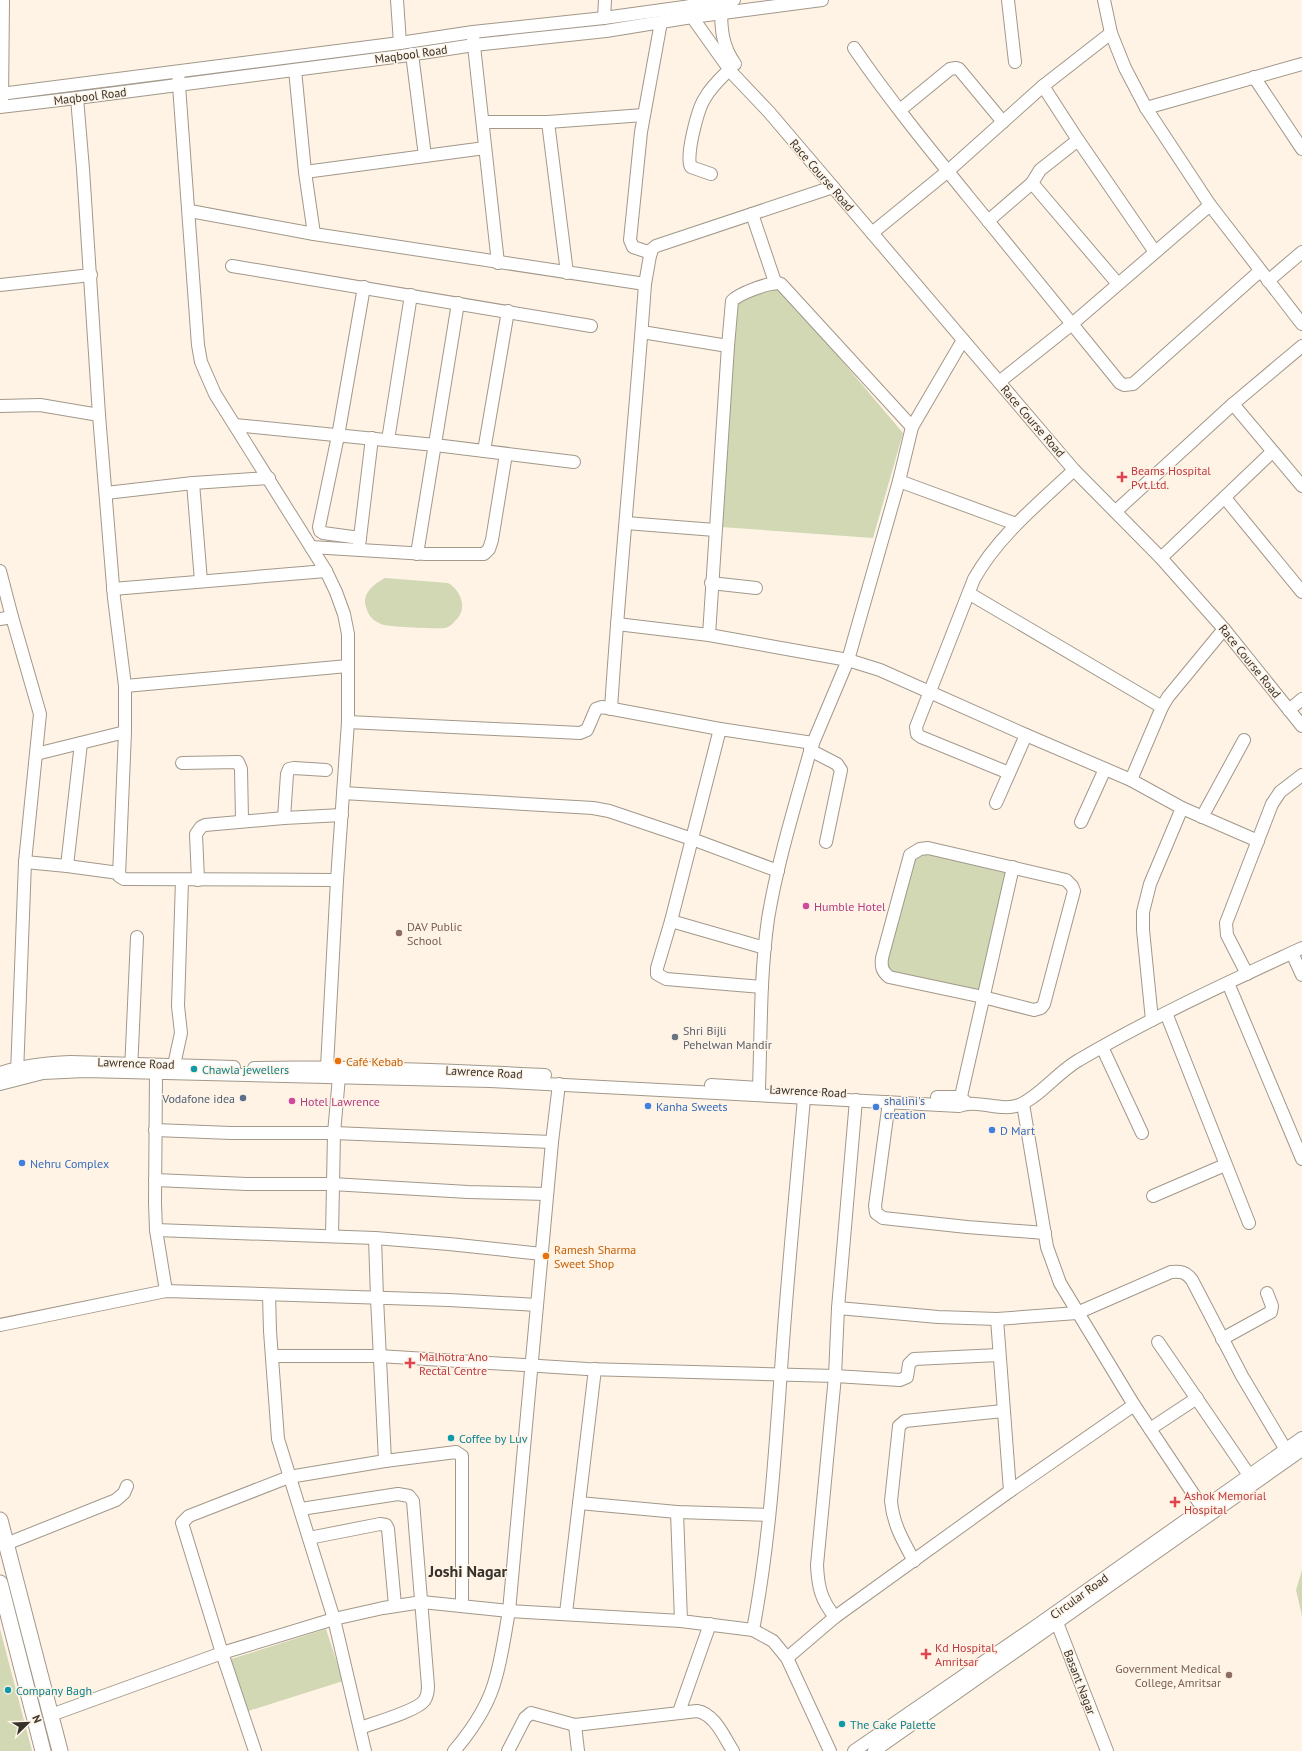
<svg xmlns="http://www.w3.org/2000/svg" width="1302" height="1751" viewBox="0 0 1302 1751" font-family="'PT Sans',sans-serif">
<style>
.green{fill:#d2d7b4}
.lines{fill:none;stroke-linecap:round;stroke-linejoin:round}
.minor-casing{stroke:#a2988a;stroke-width:14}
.major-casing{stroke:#a2988a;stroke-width:17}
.minor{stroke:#fff;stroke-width:12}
.major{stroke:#fff;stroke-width:15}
.health-dot{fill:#e0444e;stroke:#fef3e5;stroke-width:1.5}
.hotel-dot{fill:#d1479c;stroke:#fef3e5;stroke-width:1.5}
.education-dot{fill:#8d6e63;stroke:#fef3e5;stroke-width:1.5}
.worship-dot{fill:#6b7280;stroke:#fef3e5;stroke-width:1.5}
.food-dot{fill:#e8710a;stroke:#fef3e5;stroke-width:1.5}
.culture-dot{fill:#0f9aa8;stroke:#fef3e5;stroke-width:1.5}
.service-dot{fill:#5c6f8a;stroke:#fef3e5;stroke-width:1.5}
.shop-dot{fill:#3f7fe0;stroke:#fef3e5;stroke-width:1.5}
.labels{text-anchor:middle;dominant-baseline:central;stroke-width:3;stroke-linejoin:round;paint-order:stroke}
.street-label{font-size:12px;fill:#36322c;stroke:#fef3e5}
.health-label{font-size:12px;fill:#be3a42;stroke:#fef3e5;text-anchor:start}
.hotel-label{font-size:12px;fill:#b23c85;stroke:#fef3e5;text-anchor:start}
.education-label{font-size:12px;fill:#785e54;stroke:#fef3e5;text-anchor:start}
.worship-label{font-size:12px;fill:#5b616d;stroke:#fef3e5;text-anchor:start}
.food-label{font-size:12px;fill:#c56008;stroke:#fef3e5;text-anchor:start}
.culture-label{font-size:12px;fill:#0d838f;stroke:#fef3e5;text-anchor:start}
.service-label{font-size:12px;fill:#4e5e75;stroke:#fef3e5;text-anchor:end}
.shop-label{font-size:12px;fill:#366cbe;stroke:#fef3e5;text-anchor:start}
.district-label{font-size:16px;font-weight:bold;fill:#36322c;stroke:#fef3e5}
</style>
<rect width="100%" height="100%" fill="#fef3e5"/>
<g class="green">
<path d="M 777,284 L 903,433 L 873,538 L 721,527 L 734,303 Z"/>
<path d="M 385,578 L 448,583 C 462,591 468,610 455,621 C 453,624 449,627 445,628 C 437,629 386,627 381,624 C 371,620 367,613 365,603 C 364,591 376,583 385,578 Z"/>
<path d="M 928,852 L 1008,871 L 981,992 L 885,971 L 910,863 Z"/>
<path d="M 1302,1570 L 1302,1616 L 1296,1590 Z"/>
<path d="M 0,1629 L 32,1751 L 0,1751 Z"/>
<path d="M 326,1629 L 343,1681 L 245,1712 L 228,1660 Z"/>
</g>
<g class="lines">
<g class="minor-casing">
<g id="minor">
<path d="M 397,0 L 400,43"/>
<path d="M 1008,0 L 1015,62"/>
<path d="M 1104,0 L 1111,33 L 1125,68 L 1146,108 L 1210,205 L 1302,324"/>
<path d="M 690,6 L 692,17 L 732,73 L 769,112 L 1074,470 L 1161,558 L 1224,629 L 1302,726"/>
<path d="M 721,7 C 721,29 722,46 735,64"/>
<path d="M 604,18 L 605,0"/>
<path d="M 473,37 L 498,263"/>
<path d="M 854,48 C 889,99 928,147 967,195 C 1018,258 1069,321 1120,383 L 1124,385 L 1133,384 L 1260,271"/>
<path d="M 412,54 L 425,156"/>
<path d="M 295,70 L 305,172 L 314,234"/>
<path d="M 178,72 L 198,345 L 201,362 L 215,394 L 326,571 L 336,592 L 344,614 L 348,634 L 348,722 L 337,880 L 327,1067"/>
<path d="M 1254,77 L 1302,149"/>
<path d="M 1043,86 L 1078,140 L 1155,252"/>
<path d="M 0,94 L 400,43 L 473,32 L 604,18 L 734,0"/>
<path d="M 77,98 L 83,169 L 99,415 L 114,598 L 125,686 L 125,732 L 119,876 L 124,879 L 337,880"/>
<path d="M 2,101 L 3,0"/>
<path d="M 0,107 L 77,98 L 402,56 L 474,45 L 606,31 L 692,17 L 822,0"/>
<path d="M 1146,108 L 1302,64"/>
<path d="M 900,110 L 950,69 L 956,68 L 959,69 L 1003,122"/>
<path d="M 483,122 L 548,122 L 644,115"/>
<path d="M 548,122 L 567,273"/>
<path d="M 1078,140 L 1040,170 L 1032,183 L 1118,284"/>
<path d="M 305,172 L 485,148"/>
<path d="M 711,174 L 691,167 C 685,157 698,108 705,98 C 711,87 721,78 730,69"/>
<path d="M 190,211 L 314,234 L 645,284 L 651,250 L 656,246 L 833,187"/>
<path d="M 752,214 L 775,282"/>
<path d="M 988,221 L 1032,183"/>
<path d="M 872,233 L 948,171 L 1043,86 L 1111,33"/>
<path d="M 651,253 L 633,247 L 630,240 L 641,132 L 661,22"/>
<path d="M 232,266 L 591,326"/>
<path d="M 1268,281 L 1302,252"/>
<path d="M 0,285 L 91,275"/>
<path d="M 642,332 L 728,346"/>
<path d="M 999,382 L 1072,324 L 1210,205"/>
<path d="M 1233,404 L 1302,486"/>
<path d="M 0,406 L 40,405 L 99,415"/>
<path d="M 235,425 L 435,445 L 574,462"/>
<path d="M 388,440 L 411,295"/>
<path d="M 484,451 L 508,311"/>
<path d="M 899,481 L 1016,524"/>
<path d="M 193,483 L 201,581"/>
<path d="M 106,493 L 193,483 L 269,478"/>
<path d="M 1225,498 L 1302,592"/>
<path d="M 1116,511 L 1233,404 L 1302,346"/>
<path d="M 626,523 L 715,530"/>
<path d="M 360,538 L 323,533 L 320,531 L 319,527 L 338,436 L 364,287"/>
<path d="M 359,546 L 372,438"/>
<path d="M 311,547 L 426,554 L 484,554 L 489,549 L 492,540 L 506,454"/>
<path d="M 417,554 L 458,303"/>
<path d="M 1161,558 L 1272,452"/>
<path d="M 0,571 L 12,617"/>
<path d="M 711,583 L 756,588"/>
<path d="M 113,589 L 326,571"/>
<path d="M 970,594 L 1162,707"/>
<path d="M 0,619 L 12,617 L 40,714 L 25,862 L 17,1074"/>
<path d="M 617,624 L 709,635 L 848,660 L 880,670 L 1026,735 L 1131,780 L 1182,808 L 1258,841"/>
<path d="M 709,635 L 728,346 L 732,301 C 738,294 773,280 781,284 L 912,427"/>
<path d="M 125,686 L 348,666"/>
<path d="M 611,709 C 620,567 635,426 645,284"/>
<path d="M 1289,710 L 1302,699"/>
<path d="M 348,722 L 580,733 L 587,730 L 596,709 L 602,707 L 720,729 L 813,743"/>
<path d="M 720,729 L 671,921 L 657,968 L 657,974 L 666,979 L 762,987"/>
<path d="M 810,750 L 837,764 L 841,770 L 826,842"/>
<path d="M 36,754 L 125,732"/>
<path d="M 182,763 L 238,762 L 241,769 L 242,820"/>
<path d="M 1009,773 L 921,737 L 917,734 L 916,727 L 974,579 C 998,536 1039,503 1074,470"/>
<path d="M 1131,780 L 1162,707 L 1168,697 L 1224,629"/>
<path d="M 343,793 L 593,808 L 609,811 L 692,839 L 778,871"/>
<path d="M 996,803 L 1026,735"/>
<path d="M 1202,817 L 1244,740"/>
<path d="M 284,818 L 287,774 L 289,769 L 294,768 L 326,770"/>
<path d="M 1081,822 L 1105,769"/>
<path d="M 928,848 L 1066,880 L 1072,886 L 1074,891 L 1044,1004 L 1041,1008 L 1034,1010 L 983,997 L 889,977 C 882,971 881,967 882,958 L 910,855 L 920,849 Z"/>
<path d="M 25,862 L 67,866 L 119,873"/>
<path d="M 67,866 L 81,743"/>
<path d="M 198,880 L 196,834 L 201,827 L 205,825 L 284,818 L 342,815"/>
<path d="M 671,921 L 765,948"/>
<path d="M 1292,953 L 1302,975"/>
<path d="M 1247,974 L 1227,935 L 1226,923 L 1272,804 L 1280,792 L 1302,775"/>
<path d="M 1228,983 L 1302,1159"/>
<path d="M 1166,1013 L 1249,1223"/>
<path d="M 1152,1020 L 1143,930 L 1143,912 L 1150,884 L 1182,808"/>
<path d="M 1102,1047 L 1142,1133"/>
<path d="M 174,1065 L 181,1033 L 178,1006 L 182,880"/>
<path d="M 254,1068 C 351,1066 448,1070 545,1075"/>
<path d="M 131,1071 L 137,937"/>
<path d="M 0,1073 C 24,1065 47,1063 71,1062 L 234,1067"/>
<path d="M 156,1074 L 155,1203 L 156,1230 L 166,1291"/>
<path d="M 0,1084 L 43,1073 L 85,1071 L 490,1081 L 959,1106 C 978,1099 1001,1112 1019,1105 C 1038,1098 1059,1071 1079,1060 C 1150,1018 1227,983 1302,948"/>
<path d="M 711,1085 L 759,1088"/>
<path d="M 759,1088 C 761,1032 760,975 768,919 C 777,864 794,809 809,755 L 813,743 L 848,660 L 899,481 L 912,427 L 963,340"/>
<path d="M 937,1097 L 960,1097 L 967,1103"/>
<path d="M 889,1102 L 875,1206 L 876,1213 L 883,1218 L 967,1227 L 1045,1233"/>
<path d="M 1023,1104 L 1047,1247 L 1060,1283 L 1134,1405 L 1206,1513"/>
<path d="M 959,1105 L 1013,867"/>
<path d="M 155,1130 L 231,1133 L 334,1133 L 552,1142"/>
<path d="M 155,1180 L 247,1184 L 332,1184 L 468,1192 L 547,1194"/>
<path d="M 1153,1196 L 1225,1165"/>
<path d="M 156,1230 L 375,1238 L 449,1244 L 542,1254"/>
<path d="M 332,1236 L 334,1133 L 339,1077"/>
<path d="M 269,1295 L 270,1331 L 278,1439 L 334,1619 L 365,1751"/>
<path d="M 838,1308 L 938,1317 L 997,1319 L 1077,1313 L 1171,1272 C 1181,1271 1186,1272 1192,1280 L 1242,1376 L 1286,1450"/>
<path d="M 997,1319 L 1010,1491"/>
<path d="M 0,1325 L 166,1291 L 449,1300 L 537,1305"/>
<path d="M 1222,1339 L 1271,1312 L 1272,1306 L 1267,1293"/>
<path d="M 1158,1342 L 1249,1475"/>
<path d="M 272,1356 L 379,1356 L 587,1369 L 835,1376 L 900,1380 L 907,1377 L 909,1364 L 914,1359 L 999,1355"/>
<path d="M 1150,1429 L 1197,1398"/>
<path d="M 385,1461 L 456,1452 L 462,1456 L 462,1605"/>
<path d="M 579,1503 L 677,1512 L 769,1515"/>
<path d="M 301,1509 L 398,1494 L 409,1496 L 413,1501 L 428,1686 C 428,1691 427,1697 424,1701 C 416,1711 374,1723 360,1728"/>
<path d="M 677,1512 L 681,1621"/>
<path d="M 309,1538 L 380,1524 L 386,1525 L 388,1529 L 395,1605"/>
<path d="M 6,1544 L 116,1500 L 124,1493 L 127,1486"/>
<path d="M 914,1561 C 903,1541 893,1524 891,1501 L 899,1426 L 905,1421 L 1003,1411"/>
<path d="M 566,1613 L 595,1369"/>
<path d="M 1054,1615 L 1107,1751"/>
<path d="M 835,1617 C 821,1600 818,1587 817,1565 L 835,1376 L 838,1308 L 856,1100"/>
<path d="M 753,1630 C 771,1535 776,1438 783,1342 C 789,1260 797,1179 804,1098"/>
<path d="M 787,1658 L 835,1617 L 1010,1491 L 1134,1405"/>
<path d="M 679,1712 L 710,1624"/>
<path d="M 51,1715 L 222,1653 L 334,1619 L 383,1608 L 422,1602 L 509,1611 L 681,1621 L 753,1630 L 773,1641 L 787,1658 L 830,1751"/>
<path d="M 575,1725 L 578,1751"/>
<path d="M 255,1751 L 222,1653 L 182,1523 L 189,1516 L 289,1477 L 385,1461 L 377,1298 L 375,1238"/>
<path d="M 454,1751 C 472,1730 489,1705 496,1677 C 502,1656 505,1633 509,1611 L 552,1142 L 559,1084"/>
<path d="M 508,1751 L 525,1718 L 531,1713 L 575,1725 L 697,1711 C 715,1714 724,1737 733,1751"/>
<path d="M 854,1751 L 1036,1626 L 1302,1438"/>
<path d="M 874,1751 L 1302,1450"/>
</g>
</g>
<g class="major-casing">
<g id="major">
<path d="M 0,1520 L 60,1751"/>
<path d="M 0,1583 L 43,1751"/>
</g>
</g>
<use href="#minor" class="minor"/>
<use href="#major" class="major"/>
</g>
<g class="health-dot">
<path d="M1120 471h4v4h4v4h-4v4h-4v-4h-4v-4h4z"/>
<path d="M408 1357h4v4h4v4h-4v4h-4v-4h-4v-4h4z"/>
<path d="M1173 1496h4v4h4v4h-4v4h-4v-4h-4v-4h4z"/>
<path d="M924 1648h4v4h4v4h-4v4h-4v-4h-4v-4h4z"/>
</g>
<g class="hotel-dot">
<circle cx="806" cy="906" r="4"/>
<circle cx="292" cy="1101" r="4"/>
</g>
<g class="education-dot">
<circle cx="399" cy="933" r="4"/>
<circle cx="1229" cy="1675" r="4"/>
</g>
<circle class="worship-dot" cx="675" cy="1037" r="4"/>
<g class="food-dot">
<circle cx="338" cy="1061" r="4"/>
<circle cx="546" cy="1256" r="4"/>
</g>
<g class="culture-dot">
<circle cx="194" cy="1069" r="4"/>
<circle cx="451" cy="1438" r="4"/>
<circle cx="8" cy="1690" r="4"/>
<circle cx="842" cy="1724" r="4"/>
</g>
<circle class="service-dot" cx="243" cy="1098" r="4"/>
<g class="shop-dot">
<circle cx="648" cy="1106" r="4"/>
<circle cx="876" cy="1107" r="4"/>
<circle cx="992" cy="1130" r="4"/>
<circle cx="22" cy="1163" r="4"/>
</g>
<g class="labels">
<g class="street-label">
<text transform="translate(411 54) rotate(-8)">Maqbool Road</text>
<text transform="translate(90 96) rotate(-7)">Maqbool Road</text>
<text transform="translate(822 175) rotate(49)">Race Course Road</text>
<text transform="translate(1033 421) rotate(49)">Race Course Road</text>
<text transform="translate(1250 661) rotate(51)">Race Course Road</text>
<text transform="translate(136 1063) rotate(2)">Lawrence Road</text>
<text transform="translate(484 1072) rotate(3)">Lawrence Road</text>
<text transform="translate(808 1091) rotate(3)">Lawrence Road</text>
<text transform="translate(1079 1596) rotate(-36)">Circular Road</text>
<text transform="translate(1080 1682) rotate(69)">Basant Nagar</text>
</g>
<g class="health-label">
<text x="1131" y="470">Beams Hospital<tspan x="1131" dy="14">Pvt.Ltd.</tspan></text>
<text x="419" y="1356">Malhotra Ano<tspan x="419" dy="14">Rectal Centre</tspan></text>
<text x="1184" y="1495">Ashok Memorial<tspan x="1184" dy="14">Hospital</tspan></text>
<text x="935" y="1647">Kd Hospital,<tspan x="935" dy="14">Amritsar</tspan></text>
</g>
<g class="hotel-label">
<text x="814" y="906">Humble Hotel</text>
<text x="300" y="1101">Hotel Lawrence</text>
</g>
<g class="education-label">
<text x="407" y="926">DAV Public<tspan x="407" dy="14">School</tspan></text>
<text x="1221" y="1668" text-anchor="end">Government Medical<tspan x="1221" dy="14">College, Amritsar</tspan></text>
</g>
<g class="worship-label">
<text x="683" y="1030">Shri Bijli<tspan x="683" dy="14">Pehelwan Mandir</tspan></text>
</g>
<g class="food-label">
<text x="346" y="1061">Café Kebab</text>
<text x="554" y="1249">Ramesh Sharma<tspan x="554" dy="14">Sweet Shop</tspan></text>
</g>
<g class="culture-label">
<text x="202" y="1069">Chawla jewellers</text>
<text x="459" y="1438">Coffee by Luv</text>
<text x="16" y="1690">Company Bagh</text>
<text x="850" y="1724">The Cake Palette</text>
</g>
<g class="service-label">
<text x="235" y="1098">Vodafone idea</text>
</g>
<g class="shop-label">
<text x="884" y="1100">shalini's<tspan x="884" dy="14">creation</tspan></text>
<text x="656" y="1106">Kanha Sweets</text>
<text x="1000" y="1130">D Mart</text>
<text x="30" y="1163">Nehru Complex</text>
</g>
<g class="district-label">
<text x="468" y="1571">Joshi Nagar</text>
</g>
</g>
<g transform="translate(28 1723) rotate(67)" stroke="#fef3e5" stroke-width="3" paint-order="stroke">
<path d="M0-3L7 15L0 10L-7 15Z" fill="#36322c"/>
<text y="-6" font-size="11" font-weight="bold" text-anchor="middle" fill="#36322c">N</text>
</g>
</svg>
